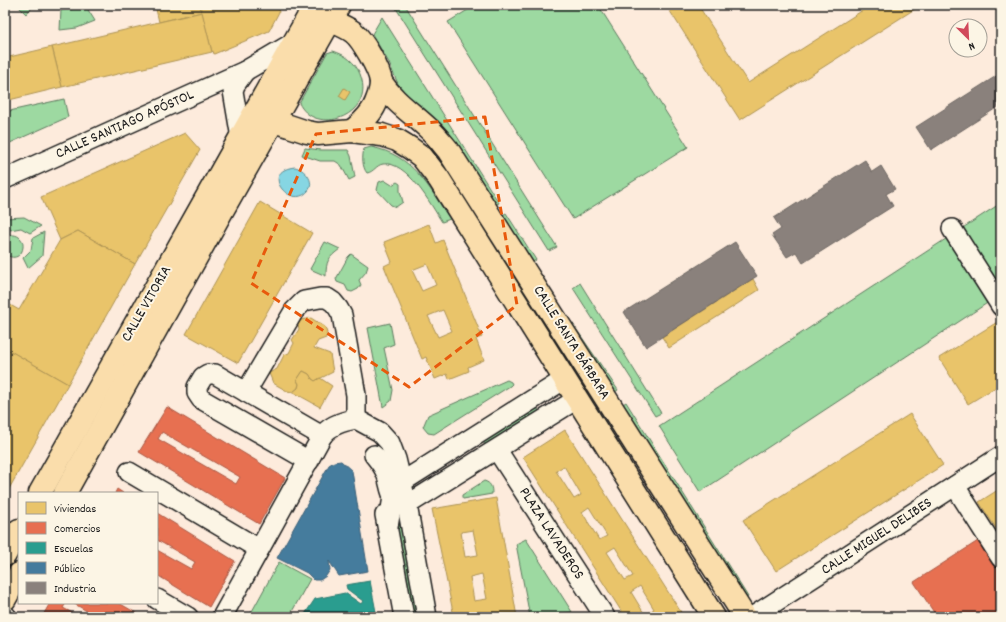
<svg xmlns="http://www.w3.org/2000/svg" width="1006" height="622" viewBox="0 0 1006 622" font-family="Dekko,sans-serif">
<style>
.green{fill:#9dd9a1;stroke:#5c7a5e}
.water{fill:#86d6e3;stroke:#5c8c93}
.homes{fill:#e9c46a;stroke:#ac9253;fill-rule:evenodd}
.shops{fill:#e76f51;stroke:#aa5641;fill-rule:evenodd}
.schools{fill:#2a9d8f;stroke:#26766c}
.public{fill:#457b9d;stroke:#395e76}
.industry{fill:#8a817c;stroke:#69635f}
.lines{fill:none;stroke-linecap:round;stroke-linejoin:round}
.minor-casing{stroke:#1c1c1c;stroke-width:22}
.major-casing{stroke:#1c1c1c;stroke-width:25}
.highway-casing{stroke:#1c1c1c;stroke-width:25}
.minor{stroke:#fcf5e5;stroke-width:19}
.major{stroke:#faddab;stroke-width:22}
.highway{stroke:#faddab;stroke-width:22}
.marked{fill:none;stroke:#e8590c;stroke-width:3;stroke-dasharray:8 5;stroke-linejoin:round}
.labels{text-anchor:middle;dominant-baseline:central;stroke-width:4;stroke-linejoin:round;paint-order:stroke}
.street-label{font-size:15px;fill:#1c1c1c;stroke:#fcf5e5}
</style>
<rect width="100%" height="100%" fill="#fdebdc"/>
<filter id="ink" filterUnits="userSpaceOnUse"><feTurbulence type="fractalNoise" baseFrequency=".025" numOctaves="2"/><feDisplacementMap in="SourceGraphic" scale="8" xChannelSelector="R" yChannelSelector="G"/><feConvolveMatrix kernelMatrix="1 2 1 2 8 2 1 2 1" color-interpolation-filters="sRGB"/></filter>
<g filter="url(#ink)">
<g class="green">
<path d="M 17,5 L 34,5 L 26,14 Z"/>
<path d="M 83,5 L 85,5 L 95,21 L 77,28 L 60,30 L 61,10 L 72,9 Z"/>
<path d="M 394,5 L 405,5 L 557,247 L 549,251 Z"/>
<path d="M 476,5 L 598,5 L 688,147 L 573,219 L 448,22 Z"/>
<path d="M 382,17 L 499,203 L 495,205 L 402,93 L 388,61 L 372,34 Z"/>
<path d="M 333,51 C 346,55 355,62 360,74 C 377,116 315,137 299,103 L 327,53 Z"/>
<path d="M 64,99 L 68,117 L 10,143 L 5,119 L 5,112 Z"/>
<path d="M 371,147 C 413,155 428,186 450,219 L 442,222 C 431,205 407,160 383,164 C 376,165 374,172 367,173 C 362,167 362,156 364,149 Z"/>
<path d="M 305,148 L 321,150 L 348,150 L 351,156 L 355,177 L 349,180 L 341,165 L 335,161 L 320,161 L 302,155 Z"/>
<path d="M 384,180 L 392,185 L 397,182 L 400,184 L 400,191 L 403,202 L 396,207 L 391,205 L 377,190 L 379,182 Z"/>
<path d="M 1001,203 L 1001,294 L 700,492 L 659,426 Z"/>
<path d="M 506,213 L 536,260 L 531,263 L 501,216 Z"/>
<path d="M 24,217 L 41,226 L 30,233 L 21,228 L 10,230 L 5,218 Z"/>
<path d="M 44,232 L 42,256 L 28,268 L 23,258 L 31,250 L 33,238 Z"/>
<path d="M 9,235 C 32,232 24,268 5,254 L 5,238 Z"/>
<path d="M 325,242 L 340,249 C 328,258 326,261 326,276 L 310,269 Z"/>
<path d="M 351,254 L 368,266 L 366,272 L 359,280 L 361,285 L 358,289 L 352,292 L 348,291 L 345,285 L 337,282 L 336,279 L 348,257 Z"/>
<path d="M 542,279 L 618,390 L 615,392 L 540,281 Z"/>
<path d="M 580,283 L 661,413 L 655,416 L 573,288 Z"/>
<path d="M 390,323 L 394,344 L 384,348 L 393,390 L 391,401 L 383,407 L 368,328 Z"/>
<path d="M 507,380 L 511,382 L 512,384 L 510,386 L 434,434 L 428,433 L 423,427 L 428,415 Z"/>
<path d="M 626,402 L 748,597 L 745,599 L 623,404 Z"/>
<path d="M 535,405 L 542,415 L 488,449 L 481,439 Z"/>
<path d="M 484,481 C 491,483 492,487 492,494 L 463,499 L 462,497 L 462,495 Z"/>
<path d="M 400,520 L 419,617 L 412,617 L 396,533 Z"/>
<path d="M 526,539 L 572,612 L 546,617 L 530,617 L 516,544 Z"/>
<path d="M 279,562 L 310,579 L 289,617 L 255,617 L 250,615 Z"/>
</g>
<path class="water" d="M 295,167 C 304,169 316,181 308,191 C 291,211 258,171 295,167 Z"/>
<g class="homes">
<path d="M 155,5 L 200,5 L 202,12 L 159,22 Z"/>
<path d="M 202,5 L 270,5 L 278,9 L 279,12 L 269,31 L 214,54 L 213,51 L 212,52 L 200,6 Z"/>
<path d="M 270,5 L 280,5 L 278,9 Z"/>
<path d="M 666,5 L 698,5 L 748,83 L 871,5 L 921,5 L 740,120 Z"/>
<path d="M 202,12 L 212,52 L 62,87 L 52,47 Z"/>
<path d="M 52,47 L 62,87 L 5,101 L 5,58 Z"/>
<path d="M 344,88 L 350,92 L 345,100 L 339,96 Z"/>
<path d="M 185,133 L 200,150 L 135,264 L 78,231 L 60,240 L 41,197 Z"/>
<path d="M 260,202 L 312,233 L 238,363 L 186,334 Z"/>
<path d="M 429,224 L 436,243 L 443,240 L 482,337 L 476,339 L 484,360 L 468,367 L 469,371 L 449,379 L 447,374 L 435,379 L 426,357 L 422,359 L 384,266 L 392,262 L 384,242 ZM 427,264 L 436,285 L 422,291 L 412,270 ZM 443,310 L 452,331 L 438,337 L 428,316 Z"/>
<path d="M 78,231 L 135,264 L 68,384 L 5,348 L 5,302 L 19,310 L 60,240 Z"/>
<path d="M 753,279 L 759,290 L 669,348 L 662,337 Z"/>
<path d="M 311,318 L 325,327 L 327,333 L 326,338 L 318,341 L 314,348 L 330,354 L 333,372 L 315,381 L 312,379 L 309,374 L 303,371 L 297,380 L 299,384 L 298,388 L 293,392 L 287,391 L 273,383 L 269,373 L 277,369 L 284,355 L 289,353 L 294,343 L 292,340 L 299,329 L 298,324 L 301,320 Z"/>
<path d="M 999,321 L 1001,323 L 1001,384 L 968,404 L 939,358 Z"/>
<path d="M 5,348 L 68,384 L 5,496 Z"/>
<path d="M 303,371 L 309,374 L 312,379 L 315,381 L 320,378 L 332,386 L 320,407 L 293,392 L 298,388 L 299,384 L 297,380 Z"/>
<path d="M 910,414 L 943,465 L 776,571 L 743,520 Z"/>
<path d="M 565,430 L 684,617 L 625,617 L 523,457 ZM 564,466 L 581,495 L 574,499 L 556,471 ZM 589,507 L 607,536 L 599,540 L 582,512 ZM 615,547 L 633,576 L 625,580 L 607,552 ZM 640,586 L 654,609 L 645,615 L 631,592 Z"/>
<path d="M 1001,488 L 1001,536 L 979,502 Z"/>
<path d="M 496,498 L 517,617 L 454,617 L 432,509 ZM 473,530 L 478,555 L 465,557 L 461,532 ZM 482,574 L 487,599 L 474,601 L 470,577 Z"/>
</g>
<g class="shops">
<path d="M 167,407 L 285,478 L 259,524 L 139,452 ZM 162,432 L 240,477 L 236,484 L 158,439 Z"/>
<path d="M 117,489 L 123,493 L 115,493 Z"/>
<path d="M 157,513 L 235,561 L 209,607 L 157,575 L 157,550 L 191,569 L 195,562 L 157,540 Z"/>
<path d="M 978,541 L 1001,576 L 1001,617 L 937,617 L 914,582 Z"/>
<path d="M 50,603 L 66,603 L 63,608 L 80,617 L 42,617 Z"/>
<path d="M 73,603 L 119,603 L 143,617 L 97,617 Z"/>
</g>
<path class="schools" d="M 370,581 L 377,617 L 303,617 L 315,599 L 345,593 L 361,604 L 363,601 L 347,589 L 346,585 Z"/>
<path class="public" d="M 341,461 L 352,471 L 368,571 L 339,576 L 329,561 L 330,570 L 326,576 L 320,580 L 314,580 L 307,573 L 277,558 L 329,465 L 334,462 Z"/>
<g class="industry">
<path d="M 1001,73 L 1001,105 L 931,150 L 916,127 Z"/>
<path d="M 865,160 L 872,172 L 881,166 L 895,189 L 886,194 L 893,206 L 803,263 L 796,252 L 787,257 L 772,235 L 781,229 L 774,218 Z"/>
<path d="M 735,242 L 757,276 L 646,347 L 624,312 Z"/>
</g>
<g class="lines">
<g class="minor-casing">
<g id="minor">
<path d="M 241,138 L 233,91 L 235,85 L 245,71"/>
<path d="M 5,179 L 245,71 L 296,41"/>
<path d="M 952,229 L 1001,306"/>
<path d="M 246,392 L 294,311 L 304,301 L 320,298 L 327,298 L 333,302 L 338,308 L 342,315 L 356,395 L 356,419"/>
<path d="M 356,419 L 380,432 L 390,443 L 396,459 L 407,505 L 427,617"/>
<path d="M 497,450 L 605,617"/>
<path d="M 374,455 C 379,461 383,466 386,473 C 392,488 388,501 407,505 L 577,399"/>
<path d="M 309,461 L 201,399 L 197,393 L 197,387 L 203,377 L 208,374 L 215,374 L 322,436"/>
<path d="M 129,472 L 259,549"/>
<path d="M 955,486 L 1001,558"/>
<path d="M 385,515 L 404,617"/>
<path d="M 388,527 L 393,497 L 402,482 L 565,379"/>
<path d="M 157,599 L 188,617"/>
<path d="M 5,615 L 7,617"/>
<path d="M 222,617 L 322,436 C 330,425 343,421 356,419"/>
<path d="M 752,617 L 1001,456"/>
</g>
</g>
<g class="major-casing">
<g id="major">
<path d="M 314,31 L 331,21 C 338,24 346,27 353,32 C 362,39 380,70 381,82 C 381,88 379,95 377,100 C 373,113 362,123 352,131"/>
<path d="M 381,82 C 395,103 411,112 429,129 C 436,135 442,143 448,150 L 745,617"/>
<path d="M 274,121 L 307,132 L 318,134 L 352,131 L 382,135 L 397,140 L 410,148 L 422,157 L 439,179 L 714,617"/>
</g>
</g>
<g class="highway-casing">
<g id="highway">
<path d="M 40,493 L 315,5"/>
<path d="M 65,493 L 221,213 L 339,5"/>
<path d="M 5,555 L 19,530"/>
<path d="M 5,599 L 19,574"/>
</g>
</g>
<use href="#minor" class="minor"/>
<use href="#major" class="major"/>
<use href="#highway" class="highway"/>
</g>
</g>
<path class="marked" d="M 485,117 L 517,305 L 409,387 L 251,283 L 316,134 Z"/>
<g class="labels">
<g class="street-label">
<text transform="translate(125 125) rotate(-24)">CALLE SANTIAGO APÓSTOL</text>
<text transform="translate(147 304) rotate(-60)">CALLE VITORIA</text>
<text transform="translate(571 343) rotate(58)">CALLE SANTA BÁRBARA</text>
<text transform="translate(551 534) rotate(57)">PLAZA LAVADEROS</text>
<text transform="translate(877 537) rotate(-33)">CALLE MIGUEL DELIBES</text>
</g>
</g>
<rect width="1006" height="622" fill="none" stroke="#fcf5e5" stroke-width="20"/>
<rect x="10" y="10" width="986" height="602" fill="none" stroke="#1c1c1c" stroke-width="1.5" filter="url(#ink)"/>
<rect x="18" y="492" width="140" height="112" fill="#fcf5e5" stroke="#a29e95"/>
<rect x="26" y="502" width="20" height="12" fill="#e9c46a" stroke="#a29e95"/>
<text x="54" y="512" font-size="12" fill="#1c1c1c">Viviendas</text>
<rect x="26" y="522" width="20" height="12" fill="#e76f51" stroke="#a29e95"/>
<text x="54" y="532" font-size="12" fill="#1c1c1c">Comercios</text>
<rect x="26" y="542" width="20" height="12" fill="#2a9d8f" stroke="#a29e95"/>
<text x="54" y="552" font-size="12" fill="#1c1c1c">Escuelas</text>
<rect x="26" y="562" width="20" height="12" fill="#457b9d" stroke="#a29e95"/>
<text x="54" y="572" font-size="12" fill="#1c1c1c">Público</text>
<rect x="26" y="582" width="20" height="12" fill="#8a817c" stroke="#a29e95"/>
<text x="54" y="592" font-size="12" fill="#1c1c1c">Industria</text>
<g transform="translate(968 38) rotate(156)"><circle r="19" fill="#fcf5e5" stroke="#a29e95"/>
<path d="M0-3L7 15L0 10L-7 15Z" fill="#d1495b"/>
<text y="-6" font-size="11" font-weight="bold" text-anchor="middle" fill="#1c1c1c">N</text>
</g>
</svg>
